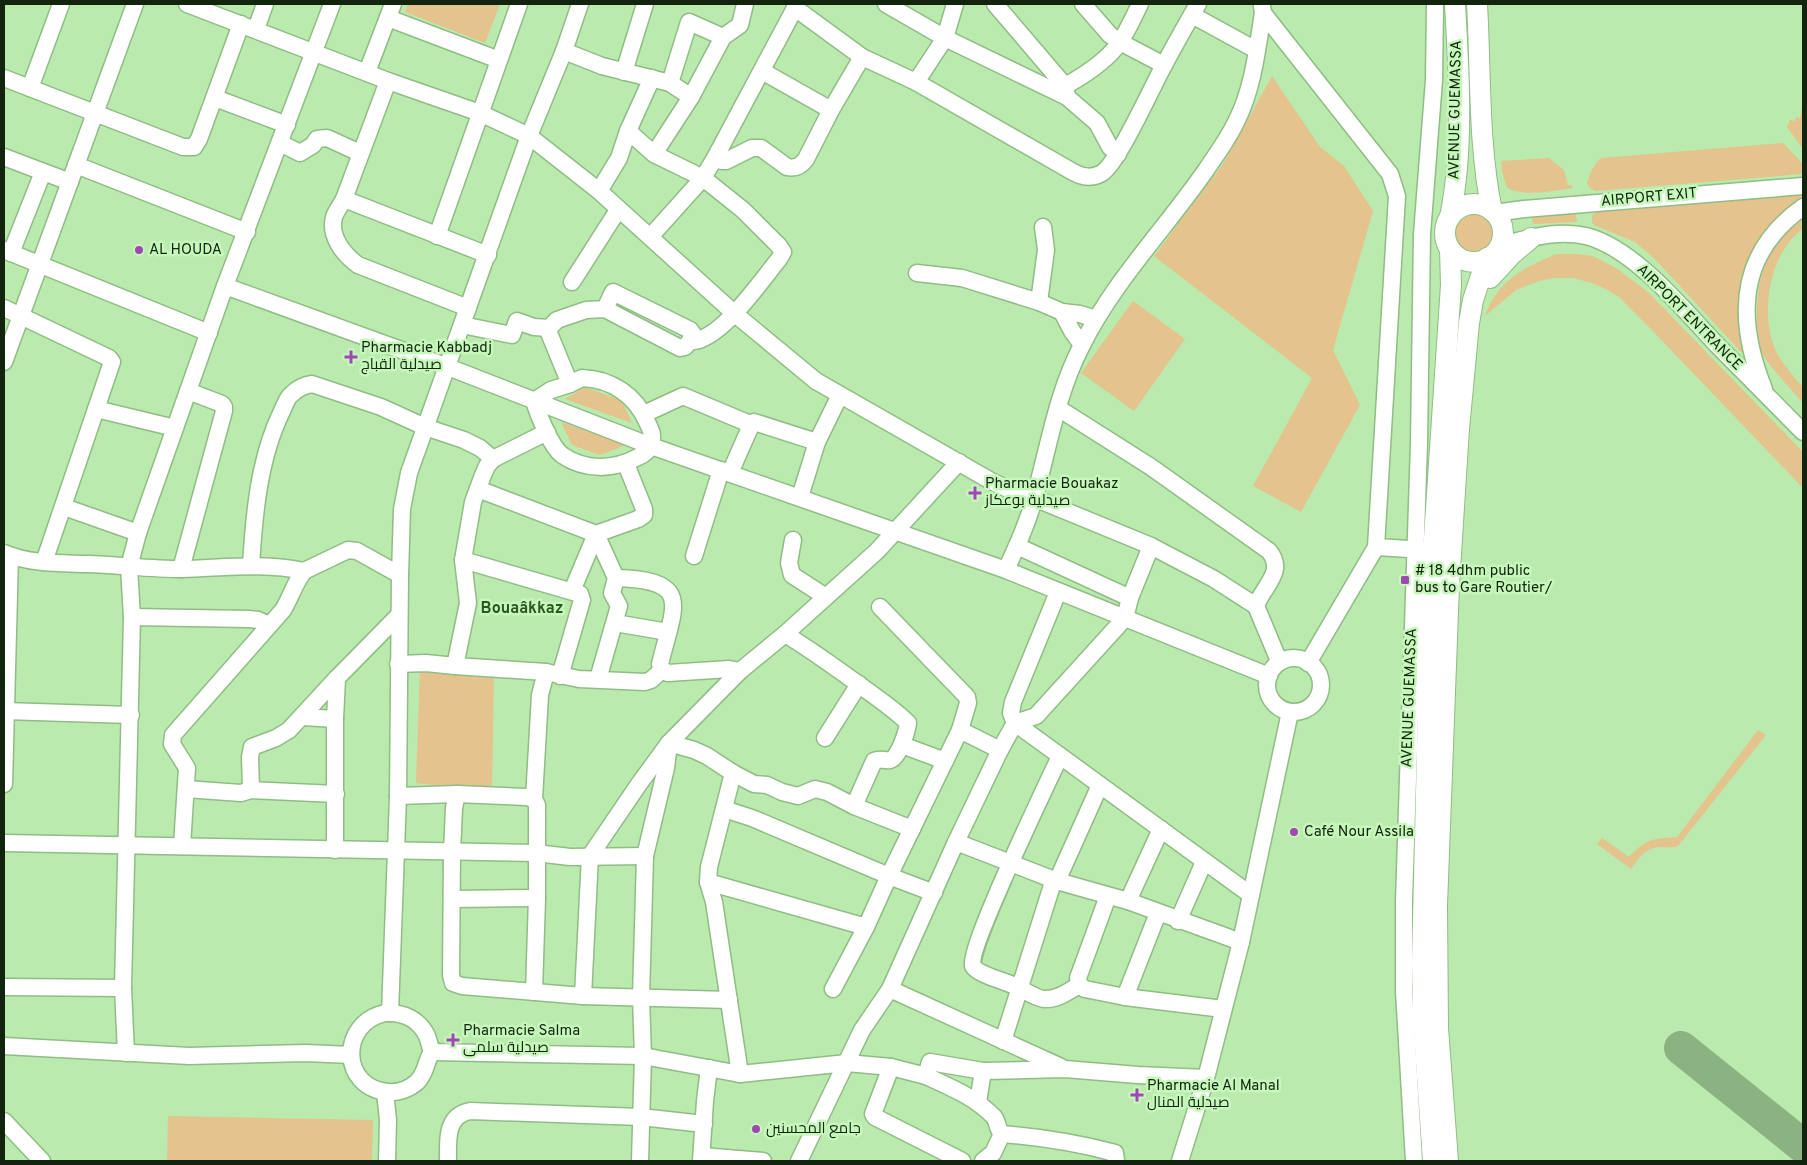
<svg xmlns="http://www.w3.org/2000/svg" width="1807" height="1165" viewBox="0 0 1807 1165" font-family="Overpass,Cairo,sans-serif">
<style>
.green{fill:#e4c38c}
.lines{fill:none;stroke-linecap:round;stroke-linejoin:round}
.taxiway{stroke:#8bb382;stroke-width:34}
.minor-casing{stroke:#8fbd84;stroke-width:19}
.major-casing{stroke:#8fbd84;stroke-width:22}
.minor{stroke:#fff;stroke-width:16}
.major{stroke:#fff;stroke-width:20}
.poi-dot{fill:#9f47b3;stroke:#c7f8bb;stroke-width:2}
.labels{text-anchor:middle;dominant-baseline:central;stroke-width:5;stroke-linejoin:round;paint-order:stroke}
.street-label{font-size:15px;fill:#12240e;stroke:#c7f8bb}
.poi-label{font-size:15px;fill:#12240e;stroke:#c7f8bb;text-anchor:start}
.neighbourhood-label{font-size:16px;font-weight:bold;fill:#2d5722;stroke:#c7f8bb}
</style>
<rect width="100%" height="100%" fill="#baeaae"/>
<g class="green">
<path d="M 408,4 L 500,4 L 485,43 L 405,12 Z"/>
<path d="M 1272,76 L 1320,147 L 1344,166 L 1373,211 L 1333,350 L 1360,405 L 1301,512 L 1253,486 L 1312,378 L 1154,256 L 1223,164 Z"/>
<path d="M 1803,101 L 1803,149 L 1787,127 L 1790,120 L 1795,121 L 1796,117 L 1800,118 Z"/>
<path d="M 1783,143 L 1802,163 L 1803,174 L 1595,191 L 1590,188 L 1587,184 C 1590,173 1593,165 1601,158 Z"/>
<path d="M 1549,158 L 1564,170 L 1568,185 L 1572,185 L 1572,188 C 1552,191 1525,197 1507,188 L 1502,171 L 1501,161 Z"/>
<path d="M 1803,192 L 1803,197 C 1764,228 1740,257 1740,310 C 1739,324 1746,339 1743,352 L 1741,352 L 1654,258 L 1635,242 L 1594,225 L 1592,222 L 1592,216 L 1597,211 Z"/>
<path d="M 1574,209 L 1577,220 L 1576,222 L 1533,224 L 1531,213 Z"/>
<circle cx="1474" cy="233" r="21"/>
<path d="M 1803,216 L 1803,229 C 1769,252 1759,315 1776,351 C 1781,362 1791,372 1798,382 C 1800,384 1802,385 1803,388 C 1805,392 1803,399 1803,403 C 1790,387 1772,371 1762,353 C 1757,342 1757,330 1757,319 C 1756,275 1768,244 1803,216 Z"/>
<path d="M 1557,254 L 1575,254 L 1593,256 L 1616,268 L 1648,292 L 1803,452 L 1803,488 L 1648,326 L 1619,297 L 1608,290 L 1592,283 L 1573,278 L 1553,278 L 1539,281 L 1516,290 L 1485,316 C 1498,280 1524,267 1557,254 Z"/>
<path d="M 1133,301 L 1185,339 L 1134,411 L 1081,373 Z"/>
<path d="M 585,387 L 622,401 L 632,423 L 565,399 Z"/>
<path d="M 561,422 L 626,445 L 600,455 L 572,445 Z"/>
<path d="M 420,667 L 494,670 L 492,788 L 450,787 L 416,783 Z"/>
<path d="M 1758,730 L 1766,735 L 1678,846 C 1673,848 1667,847 1662,847 C 1645,847 1640,857 1631,869 L 1597,844 L 1602,838 L 1629,857 C 1647,838 1652,839 1677,837 Z"/>
<path d="M 168,1116 L 373,1120 L 372,1161 L 167,1161 Z"/>
</g>
<g class="lines">
<path class="taxiway" d="M 1681,1048 L 1803,1146"/>
<g class="minor-casing">
<g id="minor">
<path d="M 187,4 L 388,81 L 480,113 L 529,136 L 599,191 L 735,314 L 816,381 L 991,481 L 1018,494 L 1034,498 L 1151,546 L 1214,579 L 1256,606 L 1279,661"/>
<path d="M 886,4 L 945,38 L 1067,97 L 1097,123 L 1110,147 L 1118,154"/>
<path d="M 995,4 L 1065,86 L 1067,97"/>
<path d="M 1083,4 L 1110,35 L 1120,42 L 1164,65"/>
<path d="M 795,8 L 862,57 L 916,82 L 1073,172 C 1082,177 1092,179 1102,173 C 1118,163 1151,89 1163,67 C 1174,46 1186,25 1198,4"/>
<path d="M 1263,13 L 1390,174 L 1397,196 L 1376,547 L 1426,550"/>
<path d="M 1192,15 L 1256,50"/>
<path d="M 388,18 L 499,60"/>
<path d="M 256,29 L 265,4"/>
<path d="M 564,51 L 602,66 L 670,83 L 691,97"/>
<path d="M 762,71 L 831,110"/>
<path d="M 367,72 L 393,4"/>
<path d="M 624,72 L 645,4"/>
<path d="M 4,78 L 183,147 L 194,147 L 199,139 L 241,24"/>
<path d="M 388,81 L 344,199 C 341,205 336,211 334,217 C 329,236 343,254 358,265 L 468,308"/>
<path d="M 916,82 L 945,38 L 955,4"/>
<path d="M 670,83 L 689,22 L 723,37"/>
<path d="M 1065,86 C 1085,75 1107,61 1120,42 C 1128,30 1134,16 1140,4"/>
<path d="M 30,88 L 61,4"/>
<path d="M 215,98 L 287,125"/>
<path d="M 628,131 L 654,154"/>
<path d="M 280,143 L 300,153 L 313,145 L 317,139 L 327,138 L 360,153"/>
<path d="M 716,156 L 722,161 L 726,161 L 752,148 L 761,148 L 787,167 C 796,169 801,166 806,159 L 831,110 L 862,57"/>
<path d="M 4,157 L 70,182"/>
<path d="M 76,165 L 247,232"/>
<path d="M 599,191 L 619,158 L 628,131 L 652,78"/>
<path d="M 344,199 L 488,255"/>
<path d="M 1494,213 L 1524,209 L 1803,186"/>
<path d="M 437,236 L 519,4"/>
<path d="M 650,237 L 703,178 L 716,156 L 795,8 L 795,4"/>
<path d="M 1500,245 C 1528,239 1557,229 1586,236 C 1634,248 1684,310 1717,345 C 1746,374 1774,403 1803,432"/>
<path d="M 4,250 L 209,333"/>
<path d="M 11,253 L 43,172"/>
<path d="M 917,273 L 962,278 L 1039,302 L 1062,312 L 1080,314 L 1096,319"/>
<path d="M 572,282 L 618,210"/>
<path d="M 225,286 L 448,367 L 651,446 L 1006,570 L 1269,676"/>
<path d="M 1039,302 L 1046,250 L 1043,227"/>
<path d="M 4,308 L 109,358 L 112,362 L 44,562"/>
<path d="M 1062,312 L 1072,331 L 1082,345"/>
<path d="M 462,325 L 512,335 L 517,321 L 534,327 L 549,328"/>
<path d="M 690,341 C 694,341 698,341 701,339 C 728,329 761,281 779,259 L 783,252 L 779,246 L 743,210 L 703,178 L 654,154 L 691,97 L 723,37 L 740,25 L 745,4"/>
<path d="M 4,362 L 135,4"/>
<path d="M 582,378 C 612,379 636,396 647,422 C 651,430 654,436 651,444 C 650,450 643,455 638,457 C 614,470 585,471 562,455 C 551,447 538,414 534,401 L 551,390 L 570,384 Z"/>
<path d="M 570,384 L 549,333 L 549,328 L 557,320 L 586,310 L 605,309 L 680,348 L 685,347 L 690,341 L 693,334 L 690,330 L 613,292 L 605,309"/>
<path d="M 1764,389 C 1736,319 1737,254 1803,207"/>
<path d="M 1058,408 L 1151,467 L 1269,551 C 1286,572 1263,586 1256,606"/>
<path d="M 96,409 L 175,428"/>
<path d="M 644,414 L 683,396 L 750,424"/>
<path d="M 730,473 L 752,423 L 754,422 L 817,442"/>
<path d="M 478,489 L 596,534 L 616,578 L 612,593 L 619,606 L 598,679"/>
<path d="M 800,497 L 817,442 L 840,395"/>
<path d="M 64,507 L 138,533"/>
<path d="M 793,540 L 789,563 L 792,575 L 826,597"/>
<path d="M 1017,546 L 1130,598"/>
<path d="M 4,553 C 30,564 59,563 87,564 C 119,565 150,569 182,569 C 223,568 264,562 304,571 C 294,584 291,597 283,610 L 173,735 L 172,744 L 187,768 L 182,846"/>
<path d="M 694,556 L 721,470"/>
<path d="M 463,560 L 580,594 L 582,600 L 560,676"/>
<path d="M 251,566 C 254,514 259,458 282,411 C 285,405 287,397 292,394 C 297,389 305,385 312,384 L 381,407 L 425,427 L 464,440 L 480,448 L 493,459"/>
<path d="M 181,569 L 224,411 L 224,407 L 222,404 L 188,391"/>
<path d="M 1006,570 C 1017,546 1028,522 1035,496 C 1049,445 1057,393 1082,345 C 1114,281 1165,229 1206,170 C 1216,155 1228,139 1236,122 C 1253,89 1257,50 1263,13 L 1262,6"/>
<path d="M 304,571 L 348,550 L 357,551 L 400,575"/>
<path d="M 616,578 C 694,580 674,606 660,664 L 662,670 L 668,673 L 729,669 L 740,671"/>
<path d="M 572,591 L 596,534 L 638,519 L 644,515 L 644,509 L 626,464"/>
<path d="M 1058,592 L 1013,702 L 1011,713 L 1015,723 L 1251,895"/>
<path d="M 880,607 L 967,697 L 968,703 L 960,730"/>
<path d="M 132,617 L 249,619 L 258,620 L 269,625"/>
<path d="M 615,623 L 668,632"/>
<path d="M 785,634 C 813,651 839,670 865,689 C 880,700 895,710 908,723 C 907,731 899,758 890,760 C 884,761 880,758 874,761 L 854,806"/>
<circle cx="1294" cy="685" r="27"/>
<path d="M 1308,663 L 1376,547"/>
<path d="M 398,664 L 426,663 L 455,666 L 468,603 L 463,560 L 473,502 L 483,475 L 487,466 L 493,459 L 547,432"/>
<path d="M 455,666 L 546,672"/>
<path d="M 4,711 L 131,715"/>
<path d="M 303,717 L 335,719"/>
<path d="M 825,738 L 859,684"/>
<path d="M 902,745 L 945,761"/>
<path d="M 1060,756 C 1048,782 967,950 973,966 C 977,974 1004,981 1013,985 C 1021,988 1037,999 1044,999 C 1057,1000 1069,991 1079,985"/>
<path d="M 733,773 L 709,867 L 708,882 L 866,927"/>
<path d="M 4,784 L 10,556"/>
<path d="M 186,789 L 241,793 L 251,790 L 336,794"/>
<path d="M 251,790 L 250,757 L 252,747 L 276,738 L 289,730 L 337,678"/>
<path d="M 457,794 L 454,808 L 452,852 L 451,975 L 453,983 L 462,986 L 583,996 L 729,1000"/>
<path d="M 398,796 L 457,794 L 527,797 L 534,799"/>
<path d="M 724,809 L 752,818 L 889,876 L 934,893"/>
<path d="M 956,842 L 1057,881 L 1128,901 L 1241,942"/>
<path d="M 4,843 L 536,853 L 570,857 L 645,856"/>
<path d="M 335,850 L 335,719 L 337,678 L 399,615"/>
<path d="M 1057,881 L 1100,785"/>
<path d="M 708,882 L 714,902 L 740,1074"/>
<path d="M 1108,896 L 1078,978 L 1079,985 L 1085,989 L 1125,997 L 1223,1009"/>
<path d="M 452,899 L 537,898"/>
<path d="M 1128,901 L 1161,829"/>
<path d="M 1178,921 L 1204,862"/>
<path d="M 4,987 L 123,988"/>
<path d="M 833,989 L 866,927 L 889,876 L 960,730 L 1000,750"/>
<path d="M 890,989 L 1061,1067"/>
<path d="M 534,992 L 537,898 L 537,805 L 534,799 L 540,695 L 546,672 L 579,679 L 645,682 L 651,680 L 662,670"/>
<path d="M 583,996 L 590,856 L 639,784 L 669,743 L 694,750 L 707,756 L 733,773 L 754,784 L 767,785 L 782,792 L 798,796 L 815,789 L 827,792 L 854,806 L 912,829"/>
<path d="M 1125,997 L 1158,913"/>
<path d="M 385,1013 C 403,1012 419,1019 427,1036 C 429,1041 430,1047 432,1052 C 425,1062 427,1072 417,1082 C 409,1089 398,1093 388,1092 C 340,1088 339,1023 385,1013 Z"/>
<path d="M 390,1013 L 398,796 L 400,575 L 402,509 L 409,473 L 529,136 L 564,51 L 580,4"/>
<path d="M 1003,1041 L 1054,879"/>
<path d="M 4,1046 L 189,1056 L 306,1053 L 351,1055"/>
<path d="M 432,1052 L 643,1056 L 740,1074 L 847,1063 L 891,1067 L 926,1076 L 930,1062 L 983,1071 L 1065,1069 L 1138,1075 L 1206,1078"/>
<path d="M 126,1053 L 123,988 L 132,617 L 129,567 L 138,533 L 225,286 L 332,4"/>
<path d="M 891,1067 L 873,1114 L 875,1117 L 962,1161"/>
<path d="M 926,1076 C 950,1087 975,1097 994,1117 C 998,1122 997,1129 1002,1134"/>
<path d="M 385,1092 L 388,1120 L 387,1161"/>
<path d="M 978,1102 L 983,1071"/>
<path d="M 4,1121 L 42,1161"/>
<path d="M 702,1156 L 763,1161"/>
<path d="M 448,1161 C 448,1141 445,1116 470,1111 L 641,1117 L 704,1124"/>
<path d="M 640,1161 L 643,1056 L 641,997 L 645,856 L 666,768 L 669,743 L 740,671 L 785,634 L 877,551 L 959,462"/>
<path d="M 701,1161 L 705,1101 L 709,1068"/>
<path d="M 799,1161 L 862,1030 L 890,989 L 956,842 L 1000,750 L 1015,723 L 1036,716 L 1125,618 L 1130,598 L 1151,546"/>
<path d="M 983,1161 L 993,1153 L 1002,1134 C 1040,1137 1079,1143 1115,1153 L 1116,1161"/>
<path d="M 1180,1161 L 1206,1078 L 1241,942 L 1290,712"/>
<path d="M 1414,1161 L 1404,991 L 1404,901 L 1419,443 L 1422,234 L 1434,80 L 1435,4"/>
</g>
</g>
<g class="major-casing">
<g id="major">
<path d="M 1477,4 C 1481,72 1478,144 1492,211"/>
<circle cx="1474" cy="233" r="29"/>
<path d="M 1450,217 C 1464,150 1459,72 1455,4"/>
<path d="M 1490,278 L 1512,254 L 1531,238"/>
<path d="M 1433,1161 L 1423,1018 L 1422,962 L 1431,583 L 1451,285 L 1450,249"/>
<path d="M 1448,1161 L 1438,1028 L 1437,906 L 1449,585 L 1459,429 L 1469,323 L 1473,300 L 1487,258"/>
</g>
</g>
<use href="#minor" class="minor"/>
<use href="#major" class="major"/>
</g>
<g class="poi-dot">
<circle cx="139" cy="250" r="5"/>
<path d="M348.5 349.5h5v5h5v5h-5v5h-5v-5h-5v-5h5z"/>
<path d="M972.5 485.5h5v5h5v5h-5v5h-5v-5h-5v-5h5z"/>
<rect x="1400" y="575" width="10" height="10" rx="2.5"/>
<circle cx="1294" cy="832" r="5"/>
<path d="M450.5 1032.5h5v5h5v5h-5v5h-5v-5h-5v-5h5z"/>
<path d="M1134.5 1087.5h5v5h5v5h-5v5h-5v-5h-5v-5h5z"/>
<circle cx="756" cy="1129" r="5"/>
</g>
<g class="labels">
<g class="street-label">
<text transform="translate(1456 110) rotate(-89)">AVENUE GUEMASSA</text>
<text transform="translate(1649 198) rotate(-5)">AIRPORT EXIT</text>
<text transform="translate(1689 318) rotate(45)">AIRPORT ENTRANCE</text>
<text transform="translate(1410 698) rotate(-88)">AVENUE GUEMASSA</text>
</g>
<g class="poi-label">
<text x="149" y="250">AL HOUDA</text>
<text x="361" y="348">Pharmacie Kabbadj<tspan x="361" dy="17">صيدلية القباج</tspan></text>
<text x="985" y="484">Pharmacie Bouakaz<tspan x="985" dy="17">صيدلية بوعكاز</tspan></text>
<text x="1415" y="571"># 18 4dhm public<tspan x="1415" dy="17">bus to Gare Routier/</tspan></text>
<text x="1304" y="832">Café Nour Assila</text>
<text x="463" y="1031">Pharmacie Salma<tspan x="463" dy="17">صيدلية سلمى</tspan></text>
<text x="1147" y="1086">Pharmacie Al Manal<tspan x="1147" dy="17">صيدلية المنال</tspan></text>
<text x="766" y="1129">جامع المحسنين</text>
</g>
<g class="neighbourhood-label">
<text x="522" y="609">Bouaâkkaz</text>
</g>
</g>
<rect width="1807" height="1165" fill="none" stroke="#12240e" stroke-width="10"/>
</svg>
